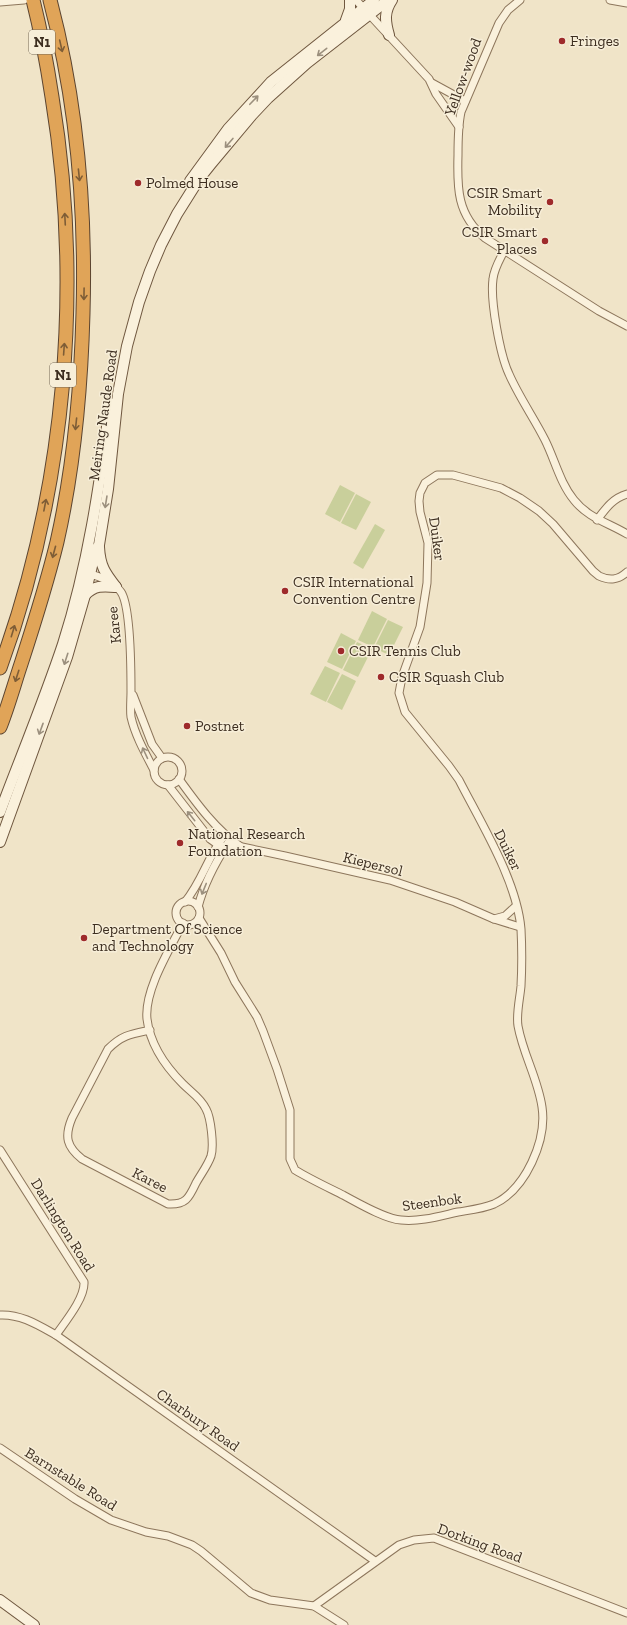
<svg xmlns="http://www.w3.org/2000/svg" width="627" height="1625" viewBox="0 0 627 1625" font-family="'Zilla Slab',serif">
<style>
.green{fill:#c9cf9b}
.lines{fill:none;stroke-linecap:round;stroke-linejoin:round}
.street-casing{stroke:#8d765c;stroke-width:9}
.secondary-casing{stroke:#6f573f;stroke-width:12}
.highway-casing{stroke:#5b4430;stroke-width:15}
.street{stroke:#faf1dc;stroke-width:7}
.secondary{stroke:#faf1dc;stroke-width:10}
.highway{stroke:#e0a458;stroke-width:13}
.oneway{stroke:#7e5d36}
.oneway2{stroke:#9c907e}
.poi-dot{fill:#9e2a2b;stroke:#f7eed8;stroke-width:1.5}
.labels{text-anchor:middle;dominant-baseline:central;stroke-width:3;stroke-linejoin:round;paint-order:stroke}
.shield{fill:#f7eed8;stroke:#756857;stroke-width:1}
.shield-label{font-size:14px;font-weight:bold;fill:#3d2e20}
.poi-label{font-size:15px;fill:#3d2e20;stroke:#f7eed8;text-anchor:start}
.street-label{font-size:15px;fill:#3d2e20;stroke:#f7eed8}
</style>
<rect width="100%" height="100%" fill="#f0e4c8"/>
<g class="green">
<path d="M 340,485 L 355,493 L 340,522 L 325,514 Z"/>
<path d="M 356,494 L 371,502 L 356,530 L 341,523 Z"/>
<path d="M 375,524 L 385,530 L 363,569 L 353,563 Z"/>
<path d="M 372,611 L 387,619 L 373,647 L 358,640 Z"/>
<path d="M 388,620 L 403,627 L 389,655 L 374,648 Z"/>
<path d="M 341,633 L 356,641 L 342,669 L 327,662 Z"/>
<path d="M 357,642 L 372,649 L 358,677 L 343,670 Z"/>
<path d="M 325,666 L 340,673 L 326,702 L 310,694 Z"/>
<path d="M 342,674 L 356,681 L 342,710 L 327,702 Z"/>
</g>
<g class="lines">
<g class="street-casing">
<g id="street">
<path d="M 356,0 L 429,79 L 436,94 L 459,127"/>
<path d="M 520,0 L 508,10 L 499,23 L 461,112 C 458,126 458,141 458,155 C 457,188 457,215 485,238 L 599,311 L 627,326"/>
<path d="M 610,0 L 627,3"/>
<path d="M 0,2 L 24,0"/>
<path d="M 432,83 L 465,101"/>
<path d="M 504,251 C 499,261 494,269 493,279 C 490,300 500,355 509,374 C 519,397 534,418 545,440 C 555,460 560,483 574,500 C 588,518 609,523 627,534"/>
<path d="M 597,520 C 606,508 613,498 627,494"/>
<path d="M 87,573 C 98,576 114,582 121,592 C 131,607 131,671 131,692 C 131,700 130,709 131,717 C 135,735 145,753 154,770"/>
<path d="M 133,695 L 152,744 L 162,758"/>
<circle cx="168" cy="771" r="14"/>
<path d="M 179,779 C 197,804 216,830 241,847"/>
<path d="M 168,785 L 210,839 L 217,844 L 225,847 L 242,847 L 285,856 L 390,880 L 455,902 L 494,919 L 520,927"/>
<circle cx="188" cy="913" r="12"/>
<path d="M 185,902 C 203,880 208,855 225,835"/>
<path d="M 198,907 C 204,884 215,863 228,843"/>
<path d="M 199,918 L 221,953 L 235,982 L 257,1017 L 263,1031 L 277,1069 L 290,1110 L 290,1159 L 295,1170 C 310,1179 327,1187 343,1195 C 358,1203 385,1219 401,1220 C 420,1222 440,1216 458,1212 C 470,1210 482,1209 494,1204 C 526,1189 547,1140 542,1107 C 538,1079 523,1054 518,1026 C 516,1014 520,998 521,986 C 522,967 522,948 521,929 C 517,881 481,823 459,780 L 449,766 L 405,712 L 399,693 L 402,677 L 420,627 L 427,583 L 428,543 L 420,512 L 419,501 L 420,493 L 425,483 L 437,475 L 453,475 L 501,488 L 520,498 L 539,511 L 553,524 L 593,571 L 599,576 C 610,581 618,580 627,572"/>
<path d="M 494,919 L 505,916 L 516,906"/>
<path d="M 150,1030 C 131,1034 122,1035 108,1049 L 72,1118 C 64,1137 67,1147 82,1159 L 168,1204 C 186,1205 189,1198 196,1183 C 201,1174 208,1165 211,1156 C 214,1146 211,1118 206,1109 C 201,1098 191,1092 183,1084 C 166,1067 150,1044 147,1019 C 144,990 170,949 183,923"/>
<path d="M 0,1150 L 84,1282 C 85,1298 65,1322 56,1335"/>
<path d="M 0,1315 C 21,1314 38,1325 56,1335 L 375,1561"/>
<path d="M 0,1448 L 75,1499 L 111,1520 L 146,1532 L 168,1536 L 192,1545 L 201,1551 L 251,1593 L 270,1600 L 314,1606 L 344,1625"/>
<path d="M 314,1606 L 399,1545 L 414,1540 L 434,1538 L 627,1613"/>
</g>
</g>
<g class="secondary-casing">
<g id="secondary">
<path d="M 346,20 L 350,9 L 350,0"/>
<path d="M 389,35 C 385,21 384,12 392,0"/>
<path d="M 190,181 L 228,129 L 271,82 L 374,0"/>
<path d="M 99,547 C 100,566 105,573 116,587"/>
<path d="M 85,595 C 95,585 103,586 116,587"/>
<path d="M 0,812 C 21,756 44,701 63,644 C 88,566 100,484 110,403"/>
<path d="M 0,842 L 67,657 L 85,595 L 96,549 L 99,545 L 108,489 L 118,394 L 127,346 L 139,302 L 150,271 L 161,245 L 177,214 L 199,179 L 211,164 L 252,115 L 268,98 L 307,63 L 388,0"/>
<path d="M 0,1600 L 34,1625"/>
</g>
</g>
<g class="highway-casing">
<g id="highway">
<path d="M 0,668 C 66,488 83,286 52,97 C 47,64 41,32 33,0"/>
<path d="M 0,727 C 8,707 14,685 21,664 C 34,624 47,583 57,542 C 74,467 81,390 83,313 C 86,208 77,102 50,0"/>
</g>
</g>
<use href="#street" class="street"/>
<use href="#secondary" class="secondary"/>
<use href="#highway" class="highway"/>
</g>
<defs><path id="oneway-shaft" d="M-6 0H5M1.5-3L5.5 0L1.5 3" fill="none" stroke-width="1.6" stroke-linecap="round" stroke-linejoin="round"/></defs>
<g class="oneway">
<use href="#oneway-shaft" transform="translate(61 46) rotate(77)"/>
<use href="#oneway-shaft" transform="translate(79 175) rotate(84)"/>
<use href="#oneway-shaft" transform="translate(65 219) rotate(-93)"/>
<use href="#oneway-shaft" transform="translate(84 294) rotate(91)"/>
<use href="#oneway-shaft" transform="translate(64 349) rotate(-86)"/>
<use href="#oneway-shaft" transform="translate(76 424) rotate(96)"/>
<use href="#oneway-shaft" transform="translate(45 505) rotate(-79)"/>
<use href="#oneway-shaft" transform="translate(54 552) rotate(105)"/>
<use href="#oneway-shaft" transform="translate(13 631) rotate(-73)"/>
<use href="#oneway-shaft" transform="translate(17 676) rotate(108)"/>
</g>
<g class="oneway2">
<use href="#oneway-shaft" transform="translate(322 52) rotate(142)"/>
<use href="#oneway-shaft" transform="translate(254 100) rotate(-46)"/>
<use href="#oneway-shaft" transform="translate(229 143) rotate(131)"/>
<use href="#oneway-shaft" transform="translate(106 502) rotate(99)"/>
<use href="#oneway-shaft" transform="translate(66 659) rotate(108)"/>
<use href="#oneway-shaft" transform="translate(41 729) rotate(110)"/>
<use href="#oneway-shaft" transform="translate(145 753) rotate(-115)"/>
<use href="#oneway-shaft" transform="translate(191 816) rotate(-129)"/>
<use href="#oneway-shaft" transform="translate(204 889) rotate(112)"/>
</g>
<g class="poi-dot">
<circle cx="562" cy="41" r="4"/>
<circle cx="138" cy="183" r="4"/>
<circle cx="550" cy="202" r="4"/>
<circle cx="545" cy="241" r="4"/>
<circle cx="285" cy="591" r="4"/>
<circle cx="341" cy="651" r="4"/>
<circle cx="381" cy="677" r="4"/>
<circle cx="187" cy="726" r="4"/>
<circle cx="180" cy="843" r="4"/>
<circle cx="84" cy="938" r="4"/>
</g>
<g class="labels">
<g class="shield">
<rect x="29" y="30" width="26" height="24" rx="3"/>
<rect x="50" y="363" width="26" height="24" rx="3"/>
</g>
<g class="shield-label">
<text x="42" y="42">N1</text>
<text x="63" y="375">N1</text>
</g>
<g class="poi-label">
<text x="570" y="41">Fringes</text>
<text x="146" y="183">Polmed House</text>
<text x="542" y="193" text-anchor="end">CSIR Smart<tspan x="542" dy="17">Mobility</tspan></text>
<text x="537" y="232" text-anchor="end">CSIR Smart<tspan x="537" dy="17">Places</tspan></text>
<text x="293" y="582">CSIR International<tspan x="293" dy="17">Convention Centre</tspan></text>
<text x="349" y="651">CSIR Tennis Club</text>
<text x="389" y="677">CSIR Squash Club</text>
<text x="195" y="726">Postnet</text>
<text x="188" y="834">National Research<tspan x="188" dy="17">Foundation</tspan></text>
<text x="92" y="929">Department Of Science<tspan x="92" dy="17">and Technology</tspan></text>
</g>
<g class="street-label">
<text transform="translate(463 77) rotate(-70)">Yellow-wood</text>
<text transform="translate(103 415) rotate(-82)">Meiring Naude Road</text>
<text transform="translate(437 539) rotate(82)">Duiker</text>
<text transform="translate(114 625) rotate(-96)">Karee</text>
<text transform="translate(508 850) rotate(64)">Duiker</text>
<text transform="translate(373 864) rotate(14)">Kiepersol</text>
<text transform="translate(150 1180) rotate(27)">Karee</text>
<text transform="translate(432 1202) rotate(-8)">Steenbok</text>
<text transform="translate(63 1225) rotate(58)">Darlington Road</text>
<text transform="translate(198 1420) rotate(35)">Charbury Road</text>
<text transform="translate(71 1479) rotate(32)">Barnstable Road</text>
<text transform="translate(480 1543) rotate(20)">Dorking Road</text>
</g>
</g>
</svg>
